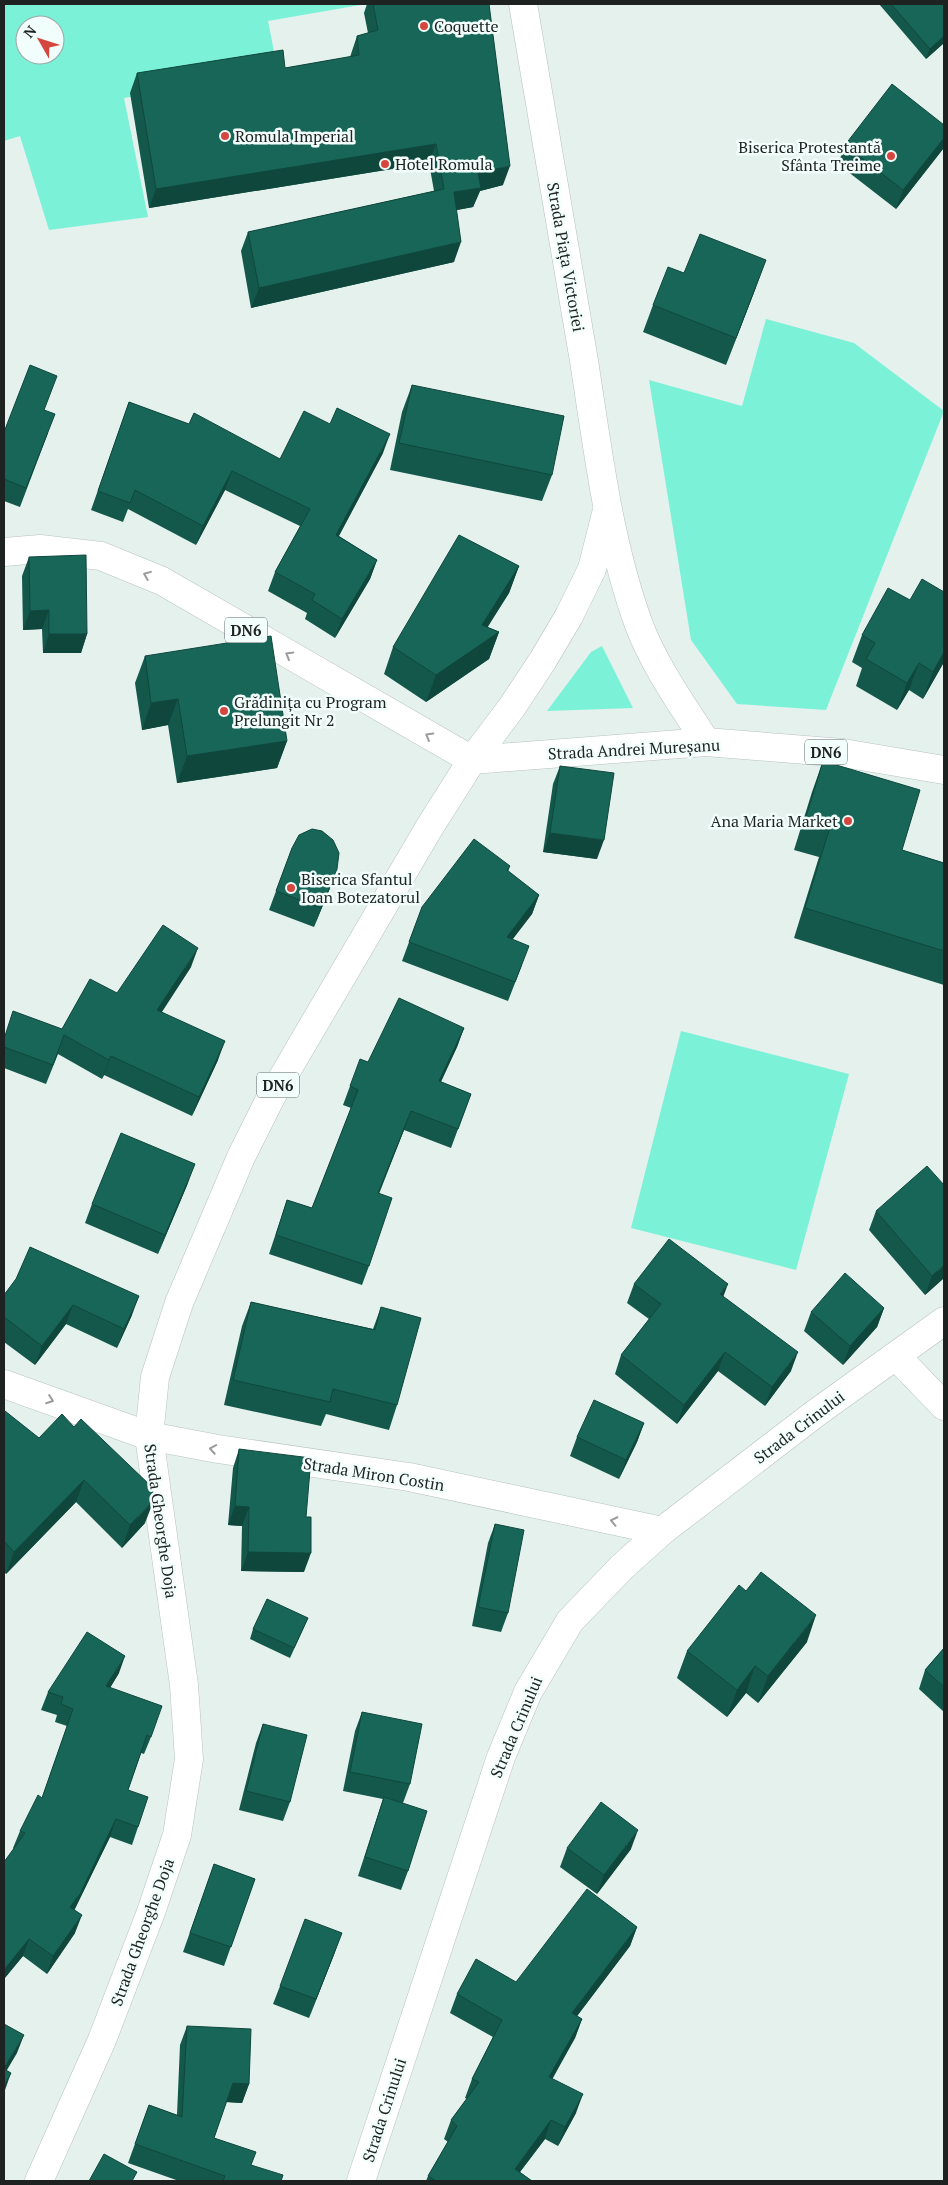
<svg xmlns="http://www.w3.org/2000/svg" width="948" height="2185" viewBox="0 0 948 2185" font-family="'PT Serif',serif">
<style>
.green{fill:#7bf2d8;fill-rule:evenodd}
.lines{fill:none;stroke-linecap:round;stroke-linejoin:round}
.minor-casing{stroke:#b7c3bf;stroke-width:29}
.major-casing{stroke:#b7c3bf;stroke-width:29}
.minor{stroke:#fff;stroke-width:28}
.major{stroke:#fff;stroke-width:28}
.wall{fill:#14584b}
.shaded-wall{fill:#10473d}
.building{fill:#176657;stroke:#10473d}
.oneway{stroke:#9a9c9b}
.poi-dot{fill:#d4463e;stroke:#f2fefb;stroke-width:2}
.labels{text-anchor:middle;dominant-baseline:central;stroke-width:5;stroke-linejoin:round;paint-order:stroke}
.shield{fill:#f2fefb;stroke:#5e6462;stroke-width:1}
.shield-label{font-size:15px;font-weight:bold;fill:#1e2221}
.poi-label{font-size:16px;fill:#1e2221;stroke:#f2fefb;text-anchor:start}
.street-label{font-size:16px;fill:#1e2221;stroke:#f2fefb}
</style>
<rect width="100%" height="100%" fill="#e4f1ed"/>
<g class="green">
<path d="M 4,4 L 366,4 L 268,21 L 278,72 L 124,98 L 148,217 L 49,230 L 20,136 L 4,141 ZM 25,25 L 55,25 L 55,55 L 25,55 Z"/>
<path d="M 766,319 L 854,343 L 944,411 L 826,710 L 737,704 L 691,640 L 649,380 L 742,406 Z"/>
<path d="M 602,646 L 633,708 L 547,711 L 591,652 Z"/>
<path d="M 681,1031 L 849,1074 L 796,1270 L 631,1228 Z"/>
</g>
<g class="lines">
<g class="minor-casing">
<g id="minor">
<path d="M 523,4 C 543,123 564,242 584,361 C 598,450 608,540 639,625 C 655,667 682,704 706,742"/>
<path d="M 472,760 L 512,707 L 543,660 L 569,616 L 592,569 L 606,514"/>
<path d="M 896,1356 L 944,1406"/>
<path d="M 39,2181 L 102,2040 L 151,1912 L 177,1835 L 189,1759 L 184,1685 L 149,1436 L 218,1449 L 409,1477 L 662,1531"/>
<path d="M 361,2181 L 501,1757 L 528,1692 L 570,1621 L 622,1567 L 662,1531 L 816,1413 L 944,1321"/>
</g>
</g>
<g class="major-casing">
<g id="major">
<path d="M 4,552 L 40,549 L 101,556 L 162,581 L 472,760"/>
<path d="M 472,760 L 706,742 L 843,753 L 944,770"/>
<path d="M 4,1384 L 149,1436 L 155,1377 L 179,1303 L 241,1157 L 270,1099 L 429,828 L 472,760"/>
</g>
</g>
<use href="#minor" class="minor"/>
<use href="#major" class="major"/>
</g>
<g class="wall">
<path d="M 367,4 L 489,4 L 503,185 L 480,191 L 473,207 L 456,210 L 454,262 L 251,308 L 241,251 L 248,232 L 434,191 L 429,163 L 149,208 L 130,93 L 137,73 L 285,68 L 350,57 L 357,36 L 368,33 L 364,13 Z"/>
<path d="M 879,4 L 944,4 L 944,43 L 926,59 Z"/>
<path d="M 944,125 L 944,146 L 943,149 L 896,209 L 838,164 L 845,145 Z"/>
<path d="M 684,273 L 756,287 L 726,365 L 643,332 L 653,305 Z"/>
<path d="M 412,385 L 552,475 L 542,501 L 390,470 L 402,412 Z"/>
<path d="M 129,402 L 280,459 L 383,453 L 339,536 L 377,560 L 370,579 L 335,638 L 305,619 L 307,613 L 268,591 L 275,572 L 300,526 L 225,490 L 196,545 L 128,509 L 123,522 L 91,510 Z"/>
<path d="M 45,410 L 48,433 L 20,507 L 4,501 L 4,432 Z"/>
<path d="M 29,557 L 87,634 L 81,653 L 43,653 L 42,629 L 23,630 L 22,576 Z"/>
<path d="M 519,566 L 509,593 L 487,627 L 499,632 L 489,659 L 426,702 L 384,674 L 393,647 Z"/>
<path d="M 944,592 L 944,662 L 923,699 L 909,690 L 897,710 L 856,686 L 862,668 L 852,662 L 862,635 L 910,600 Z"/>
<path d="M 145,656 L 287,741 L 277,768 L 177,783 L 168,725 L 142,730 L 135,683 Z"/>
<path d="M 823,761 L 902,850 L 944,863 L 944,985 L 794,938 L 819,857 L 794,850 L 812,792 Z"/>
<path d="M 560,766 L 597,859 L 543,852 L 553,784 Z"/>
<path d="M 292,848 L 330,888 L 314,927 L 269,910 Z"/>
<path d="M 510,866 L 508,872 L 539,895 L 532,914 L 512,939 L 522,965 L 508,1001 L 402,961 L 422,907 Z"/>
<path d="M 191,967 L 162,1012 L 218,1060 L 192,1116 L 104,1075 L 102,1079 L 58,1054 L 46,1084 L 4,1068 L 4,1038 L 62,1029 L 117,993 Z"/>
<path d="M 464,1028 L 457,1047 L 441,1082 L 471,1094 L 451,1148 L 404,1130 L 379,1194 L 369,1266 L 362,1285 L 269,1254 L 287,1200 L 312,1208 L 351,1108 L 343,1105 L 350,1086 L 368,1062 Z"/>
<path d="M 188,1183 L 158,1254 L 85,1223 L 92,1204 Z"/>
<path d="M 876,1211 L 944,1278 L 925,1295 L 869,1230 Z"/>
<path d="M 16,1279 L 132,1315 L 117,1348 L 66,1324 L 35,1365 L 4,1342 L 4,1295 Z"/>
<path d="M 634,1284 L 723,1297 L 791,1371 L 765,1406 L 718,1371 L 677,1424 L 615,1374 L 621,1355 L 649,1319 L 627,1303 Z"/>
<path d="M 251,1302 L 373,1329 L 381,1307 L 397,1405 L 389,1430 L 326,1414 L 321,1426 L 224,1405 L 242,1326 Z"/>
<path d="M 884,1308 L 877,1327 L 843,1365 L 804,1331 L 811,1312 Z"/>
<path d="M 4,1412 L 145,1523 L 122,1548 L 76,1502 L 6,1574 L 4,1572 Z"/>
<path d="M 644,1423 L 637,1442 L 619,1479 L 570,1456 L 577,1437 Z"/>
<path d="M 239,1449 L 306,1517 L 304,1572 L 241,1571 L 242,1526 L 228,1525 L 233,1468 Z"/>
<path d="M 495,1524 L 508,1613 L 501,1632 L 472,1626 L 488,1543 Z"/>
<path d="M 308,1618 L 304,1627 L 290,1658 L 250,1639 L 253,1629 Z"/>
<path d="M 807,1642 L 758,1703 L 746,1693 L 727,1717 L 677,1678 L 687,1651 Z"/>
<path d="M 944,1648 L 944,1712 L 919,1689 L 925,1670 Z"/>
<path d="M 119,1673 L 110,1688 L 151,1737 L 144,1754 L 141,1753 L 128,1790 L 138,1827 L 132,1845 L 110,1837 L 74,1910 L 75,1933 L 47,1974 L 23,1956 L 4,1979 L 4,1862 L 14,1849 L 13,1848 L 20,1831 L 42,1798 L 67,1726 L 55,1722 L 57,1715 L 41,1710 L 48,1692 Z"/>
<path d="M 362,1712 L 410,1784 L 403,1803 L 398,1802 L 408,1871 L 401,1890 L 358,1876 L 383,1799 L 343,1791 L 355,1731 Z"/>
<path d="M 263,1724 L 290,1802 L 283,1821 L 239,1810 L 256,1743 Z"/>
<path d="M 567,1848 L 631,1849 L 597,1894 L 560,1867 Z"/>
<path d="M 214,1864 L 255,1879 L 224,1966 L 183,1952 Z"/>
<path d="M 637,1927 L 630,1946 L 577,2016 L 582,2019 L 575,2038 L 552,2078 L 576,2113 L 558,2146 L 545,2139 L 520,2172 L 532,2181 L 426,2181 L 428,2176 L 448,2142 L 444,2139 L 451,2120 L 467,2099 L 465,2098 L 472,2079 L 493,2037 L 450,2013 L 457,1994 L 516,1982 Z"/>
<path d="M 335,1952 L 309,2018 L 273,2004 L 280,1986 Z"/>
<path d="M 187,2026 L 249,2084 L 242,2103 L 226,2102 L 214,2138 L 251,2165 L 281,2181 L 179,2181 L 128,2163 L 149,2105 L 177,2115 L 180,2045 Z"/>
</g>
<g class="shaded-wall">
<path d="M 944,36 L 944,43 L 926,59 L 930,49 Z"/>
<path d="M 944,138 L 944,146 L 943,149 L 896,209 L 903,190 Z"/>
<path d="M 436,144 L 429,163 L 149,208 L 156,189 Z"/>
<path d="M 510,166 L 503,185 L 480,191 L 473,207 L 447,212 L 454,192 L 478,173 Z"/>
<path d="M 461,242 L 454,262 L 251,308 L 259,288 Z"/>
<path d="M 766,260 L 756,287 L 726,365 L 736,338 Z"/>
<path d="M 390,434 L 383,453 L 329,554 L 336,535 Z"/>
<path d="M 232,471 L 225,490 L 196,545 L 203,526 Z"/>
<path d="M 377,560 L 370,579 L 335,638 L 342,619 Z"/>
<path d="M 519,566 L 509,593 L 474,649 L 499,632 L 489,659 L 426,702 L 436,675 L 482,625 Z"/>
<path d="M 49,610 L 42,629 L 23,630 L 30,611 Z"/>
<path d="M 49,634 L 87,634 L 81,653 L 43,653 Z"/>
<path d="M 944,652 L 944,662 L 923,699 L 933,672 Z"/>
<path d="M 919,663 L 909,690 L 897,710 L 907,683 Z"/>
<path d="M 178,699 L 168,725 L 142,730 L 151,703 Z"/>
<path d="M 287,741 L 277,768 L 177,783 L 187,756 Z"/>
<path d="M 550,833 L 604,840 L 597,859 L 543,852 Z"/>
<path d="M 337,869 L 330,888 L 314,927 L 321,908 Z"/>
<path d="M 539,895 L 532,914 L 500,956 L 507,937 Z"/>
<path d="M 198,948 L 191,967 L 150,1029 L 157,1010 Z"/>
<path d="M 464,1028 L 457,1047 L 432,1100 L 439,1081 Z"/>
<path d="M 225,1041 L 218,1060 L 192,1116 L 199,1097 Z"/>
<path d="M 111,1056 L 104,1075 L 102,1079 L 109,1060 Z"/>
<path d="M 411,1111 L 404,1130 L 371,1212 L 378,1193 Z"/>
<path d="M 195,1164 L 188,1183 L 158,1254 L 165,1235 Z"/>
<path d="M 944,1265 L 944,1278 L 925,1295 L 932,1276 Z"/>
<path d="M 728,1284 L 721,1303 L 720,1294 Z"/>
<path d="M 139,1296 L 132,1315 L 117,1348 L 124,1329 Z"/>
<path d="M 73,1305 L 66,1324 L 35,1365 L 42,1346 Z"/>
<path d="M 884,1308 L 877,1327 L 843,1365 L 850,1346 Z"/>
<path d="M 725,1352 L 718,1371 L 677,1424 L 684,1405 Z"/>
<path d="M 798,1352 L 791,1371 L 765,1406 L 772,1387 Z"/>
<path d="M 644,1423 L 637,1442 L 619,1479 L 626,1460 Z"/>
<path d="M 84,1480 L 76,1502 L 6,1574 L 14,1552 Z"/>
<path d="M 154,1500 L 145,1523 L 122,1548 L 130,1525 Z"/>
<path d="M 235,1506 L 249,1507 L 242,1526 L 228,1525 Z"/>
<path d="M 248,1552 L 311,1553 L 304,1572 L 241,1571 Z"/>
<path d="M 816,1615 L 807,1642 L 758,1703 L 768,1676 Z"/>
<path d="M 125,1656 L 119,1673 L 100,1704 L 106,1686 Z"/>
<path d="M 755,1666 L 746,1693 L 727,1717 L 737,1690 Z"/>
<path d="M 116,1819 L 110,1837 L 74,1911 L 70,1907 Z"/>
<path d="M 638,1830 L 631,1849 L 597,1894 L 604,1875 Z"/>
<path d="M 82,1915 L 75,1933 L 47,1974 L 53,1956 Z"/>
<path d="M 637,1927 L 630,1946 L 565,2032 L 572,2013 Z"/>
<path d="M 342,1933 L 335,1952 L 309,2018 L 316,1999 Z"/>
<path d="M 29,1939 L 23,1956 L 4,1979 L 4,1970 Z"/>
<path d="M 582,2019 L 575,2038 L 543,2096 L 549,2077 Z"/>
<path d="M 24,2035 L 17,2053 L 4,2075 L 4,2068 Z"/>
<path d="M 11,2073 L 5,2090 L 4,2092 L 4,2086 Z"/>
<path d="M 233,2083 L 249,2084 L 242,2103 L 226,2102 Z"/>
<path d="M 583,2094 L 576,2113 L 558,2146 L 565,2127 Z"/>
<path d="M 551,2120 L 545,2139 L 513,2181 L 515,2169 Z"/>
</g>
<g class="building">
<path d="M 373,4 L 489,4 L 510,166 L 478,173 L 481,188 L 454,192 L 461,242 L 259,288 L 248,232 L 444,189 L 436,144 L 156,189 L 137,73 L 283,50 L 285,68 L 359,55 L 357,36 L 378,30 Z"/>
<path d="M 891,4 L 944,4 L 944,36 L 930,49 Z"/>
<path d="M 892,84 L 944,125 L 944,138 L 903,190 L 845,145 Z"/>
<path d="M 700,234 L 766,260 L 736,338 L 653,305 L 668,267 L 684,273 Z"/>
<path d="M 30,365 L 57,376 L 44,410 L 55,414 L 26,488 L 4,479 L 4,432 Z"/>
<path d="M 412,385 L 564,416 L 552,475 L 399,443 Z"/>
<path d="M 129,402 L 189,424 L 194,413 L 280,459 L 304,411 L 330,424 L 337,408 L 390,434 L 336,535 L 377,560 L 342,619 L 312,600 L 315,594 L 275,572 L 310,509 L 232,471 L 203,526 L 135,490 L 130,503 L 98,491 Z"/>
<path d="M 459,535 L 519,566 L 482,625 L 499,632 L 436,675 L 393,647 Z"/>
<path d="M 86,555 L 87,634 L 49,634 L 49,610 L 30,611 L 29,557 Z"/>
<path d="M 922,579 L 944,592 L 944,652 L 933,672 L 919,663 L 907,683 L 866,659 L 875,643 L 862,635 L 888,588 L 910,600 Z"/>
<path d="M 271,636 L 287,741 L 187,756 L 178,699 L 151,703 L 145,656 Z"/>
<path d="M 823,761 L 920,790 L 902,850 L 944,863 L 944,951 L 805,908 L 830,827 L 805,820 Z"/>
<path d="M 560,766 L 614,773 L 604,840 L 550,833 Z"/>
<path d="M 312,829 L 322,831 L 333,840 L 339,853 L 337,869 L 321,908 L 276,891 L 292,848 L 299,835 Z"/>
<path d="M 474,839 L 510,866 L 507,870 L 539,895 L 507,937 L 529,946 L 515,982 L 409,942 L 422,907 Z"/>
<path d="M 163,925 L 198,948 L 157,1010 L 225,1041 L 199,1097 L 111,1056 L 109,1060 L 64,1035 L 53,1065 L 4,1047 L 4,1039 L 13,1011 L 62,1029 L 90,979 L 117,993 Z"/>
<path d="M 399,998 L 464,1028 L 439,1081 L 471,1094 L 458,1129 L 411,1111 L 378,1193 L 392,1198 L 369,1266 L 276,1235 L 287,1200 L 312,1208 L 358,1090 L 350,1086 L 360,1059 L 368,1062 Z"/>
<path d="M 121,1133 L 195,1164 L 165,1235 L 92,1204 Z"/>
<path d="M 927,1166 L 944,1185 L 944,1265 L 932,1276 L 876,1211 Z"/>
<path d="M 669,1239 L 728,1284 L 720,1294 L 798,1352 L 772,1387 L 725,1352 L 684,1405 L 621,1355 L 661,1304 L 634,1284 Z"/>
<path d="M 30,1247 L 139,1296 L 124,1329 L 73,1305 L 42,1346 L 4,1317 L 4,1295 L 16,1279 Z"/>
<path d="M 845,1273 L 884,1308 L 850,1346 L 811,1312 Z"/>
<path d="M 251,1302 L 375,1330 L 381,1307 L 421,1318 L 397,1405 L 333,1389 L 330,1402 L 233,1380 Z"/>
<path d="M 594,1400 L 644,1423 L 626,1460 L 577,1437 Z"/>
<path d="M 5,1411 L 39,1438 L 62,1414 L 74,1427 L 81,1419 L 152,1487 L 154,1500 L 130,1525 L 84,1480 L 14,1552 L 4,1541 L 4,1412 Z"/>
<path d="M 239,1449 L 311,1458 L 306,1517 L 311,1517 L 311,1553 L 248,1552 L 249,1507 L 235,1506 Z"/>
<path d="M 495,1524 L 524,1530 L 508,1613 L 478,1607 Z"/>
<path d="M 761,1572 L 816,1615 L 768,1676 L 755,1666 L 737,1690 L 687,1651 L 739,1585 L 746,1591 Z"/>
<path d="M 267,1599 L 308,1618 L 294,1648 L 253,1629 Z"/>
<path d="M 87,1632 L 125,1656 L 106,1686 L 162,1706 L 151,1737 L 147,1735 L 128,1790 L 148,1797 L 138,1827 L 116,1819 L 80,1894 L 70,1907 L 82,1915 L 53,1956 L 29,1939 L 4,1970 L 4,1862 L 25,1833 L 20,1831 L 38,1795 L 42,1798 L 73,1709 L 61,1704 L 63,1697 L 48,1692 Z"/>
<path d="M 944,1648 L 944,1687 L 925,1670 Z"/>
<path d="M 362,1712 L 422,1724 L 410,1784 L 350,1772 Z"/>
<path d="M 263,1724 L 307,1735 L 290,1802 L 246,1791 Z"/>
<path d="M 384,1797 L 427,1811 L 408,1871 L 365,1857 Z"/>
<path d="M 601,1802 L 638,1830 L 604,1875 L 567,1848 Z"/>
<path d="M 214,1864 L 255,1879 L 231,1947 L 190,1933 Z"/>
<path d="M 587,1889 L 637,1927 L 572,2013 L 582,2019 L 549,2077 L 583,2094 L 565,2127 L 551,2120 L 515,2169 L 532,2181 L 436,2181 L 428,2176 L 457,2126 L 451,2120 L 479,2082 L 472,2079 L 502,2020 L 457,1994 L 476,1959 L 516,1982 Z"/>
<path d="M 305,1919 L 342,1933 L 316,1999 L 280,1986 Z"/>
<path d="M 4,2024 L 24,2035 L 4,2068 Z"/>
<path d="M 187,2026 L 251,2029 L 249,2084 L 233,2083 L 214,2138 L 256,2152 L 251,2165 L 283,2175 L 281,2181 L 223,2181 L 225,2176 L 135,2144 L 149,2105 L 182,2117 Z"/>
<path d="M 4,2069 L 11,2073 L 4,2086 Z"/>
<path d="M 104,2154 L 137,2172 L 132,2181 L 89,2181 Z"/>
</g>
<defs><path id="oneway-chevron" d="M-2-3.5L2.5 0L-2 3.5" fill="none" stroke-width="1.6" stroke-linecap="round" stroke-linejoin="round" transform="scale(1.25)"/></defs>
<g class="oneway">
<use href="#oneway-chevron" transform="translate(147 575) rotate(-158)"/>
<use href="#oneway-chevron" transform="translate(289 655) rotate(-150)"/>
<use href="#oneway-chevron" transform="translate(429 736) rotate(-150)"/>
<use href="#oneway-chevron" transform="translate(50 1400) rotate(20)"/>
<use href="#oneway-chevron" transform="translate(213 1449) rotate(-170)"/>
<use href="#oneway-chevron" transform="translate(614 1521) rotate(-168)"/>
</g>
<g class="poi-dot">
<circle cx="424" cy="26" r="5"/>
<circle cx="225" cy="136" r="5"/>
<circle cx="891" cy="156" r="5"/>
<circle cx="385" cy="164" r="5"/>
<circle cx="224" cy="711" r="5"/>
<circle cx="848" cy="821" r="5"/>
<circle cx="291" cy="888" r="5"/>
</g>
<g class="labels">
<g class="shield">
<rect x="225" y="617.5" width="42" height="25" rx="4"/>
<rect x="805" y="739.5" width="42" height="25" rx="4"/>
<rect x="257" y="1072.5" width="42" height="25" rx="4"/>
</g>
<g class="shield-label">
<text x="246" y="630">DN6</text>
<text x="826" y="752">DN6</text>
<text x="278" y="1085">DN6</text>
</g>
<g class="poi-label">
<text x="434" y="26">Coquette</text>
<text x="235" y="136">Romula Imperial</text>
<text x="881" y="147" text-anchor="end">Biserica Protestantă<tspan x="881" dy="18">Sfânta Treime</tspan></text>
<text x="395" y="164">Hotel Romula</text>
<text x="234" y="702">Grădinița cu Program<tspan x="234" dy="18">Prelungit Nr 2</tspan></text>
<text x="838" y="821" text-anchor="end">Ana Maria Market</text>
<text x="301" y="879">Biserica Sfantul<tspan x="301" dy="18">Ioan Botezatorul</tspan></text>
</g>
<g class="street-label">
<text transform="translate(566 257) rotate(80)">Strada Piața Victoriei</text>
<text transform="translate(634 749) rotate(-3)">Strada Andrei Mureșanu</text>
<text transform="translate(799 1427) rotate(-37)">Strada Crinului</text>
<text transform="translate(374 1474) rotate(9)">Strada Miron Costin</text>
<text transform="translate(161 1521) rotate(82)">Strada Gheorghe Doja</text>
<text transform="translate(516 1727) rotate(-67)">Strada Crinului</text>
<text transform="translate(142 1932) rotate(-70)">Strada Gheorghe Doja</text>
<text transform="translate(384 2110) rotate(-72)">Strada Crinului</text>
</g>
</g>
<rect width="948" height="2185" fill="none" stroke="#1e2221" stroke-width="10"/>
<g transform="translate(40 40) rotate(309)"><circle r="24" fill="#f2fefb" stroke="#9da6a4"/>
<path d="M0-4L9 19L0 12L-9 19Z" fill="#d4463e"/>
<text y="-8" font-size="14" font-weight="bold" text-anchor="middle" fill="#1e2221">N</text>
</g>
</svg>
